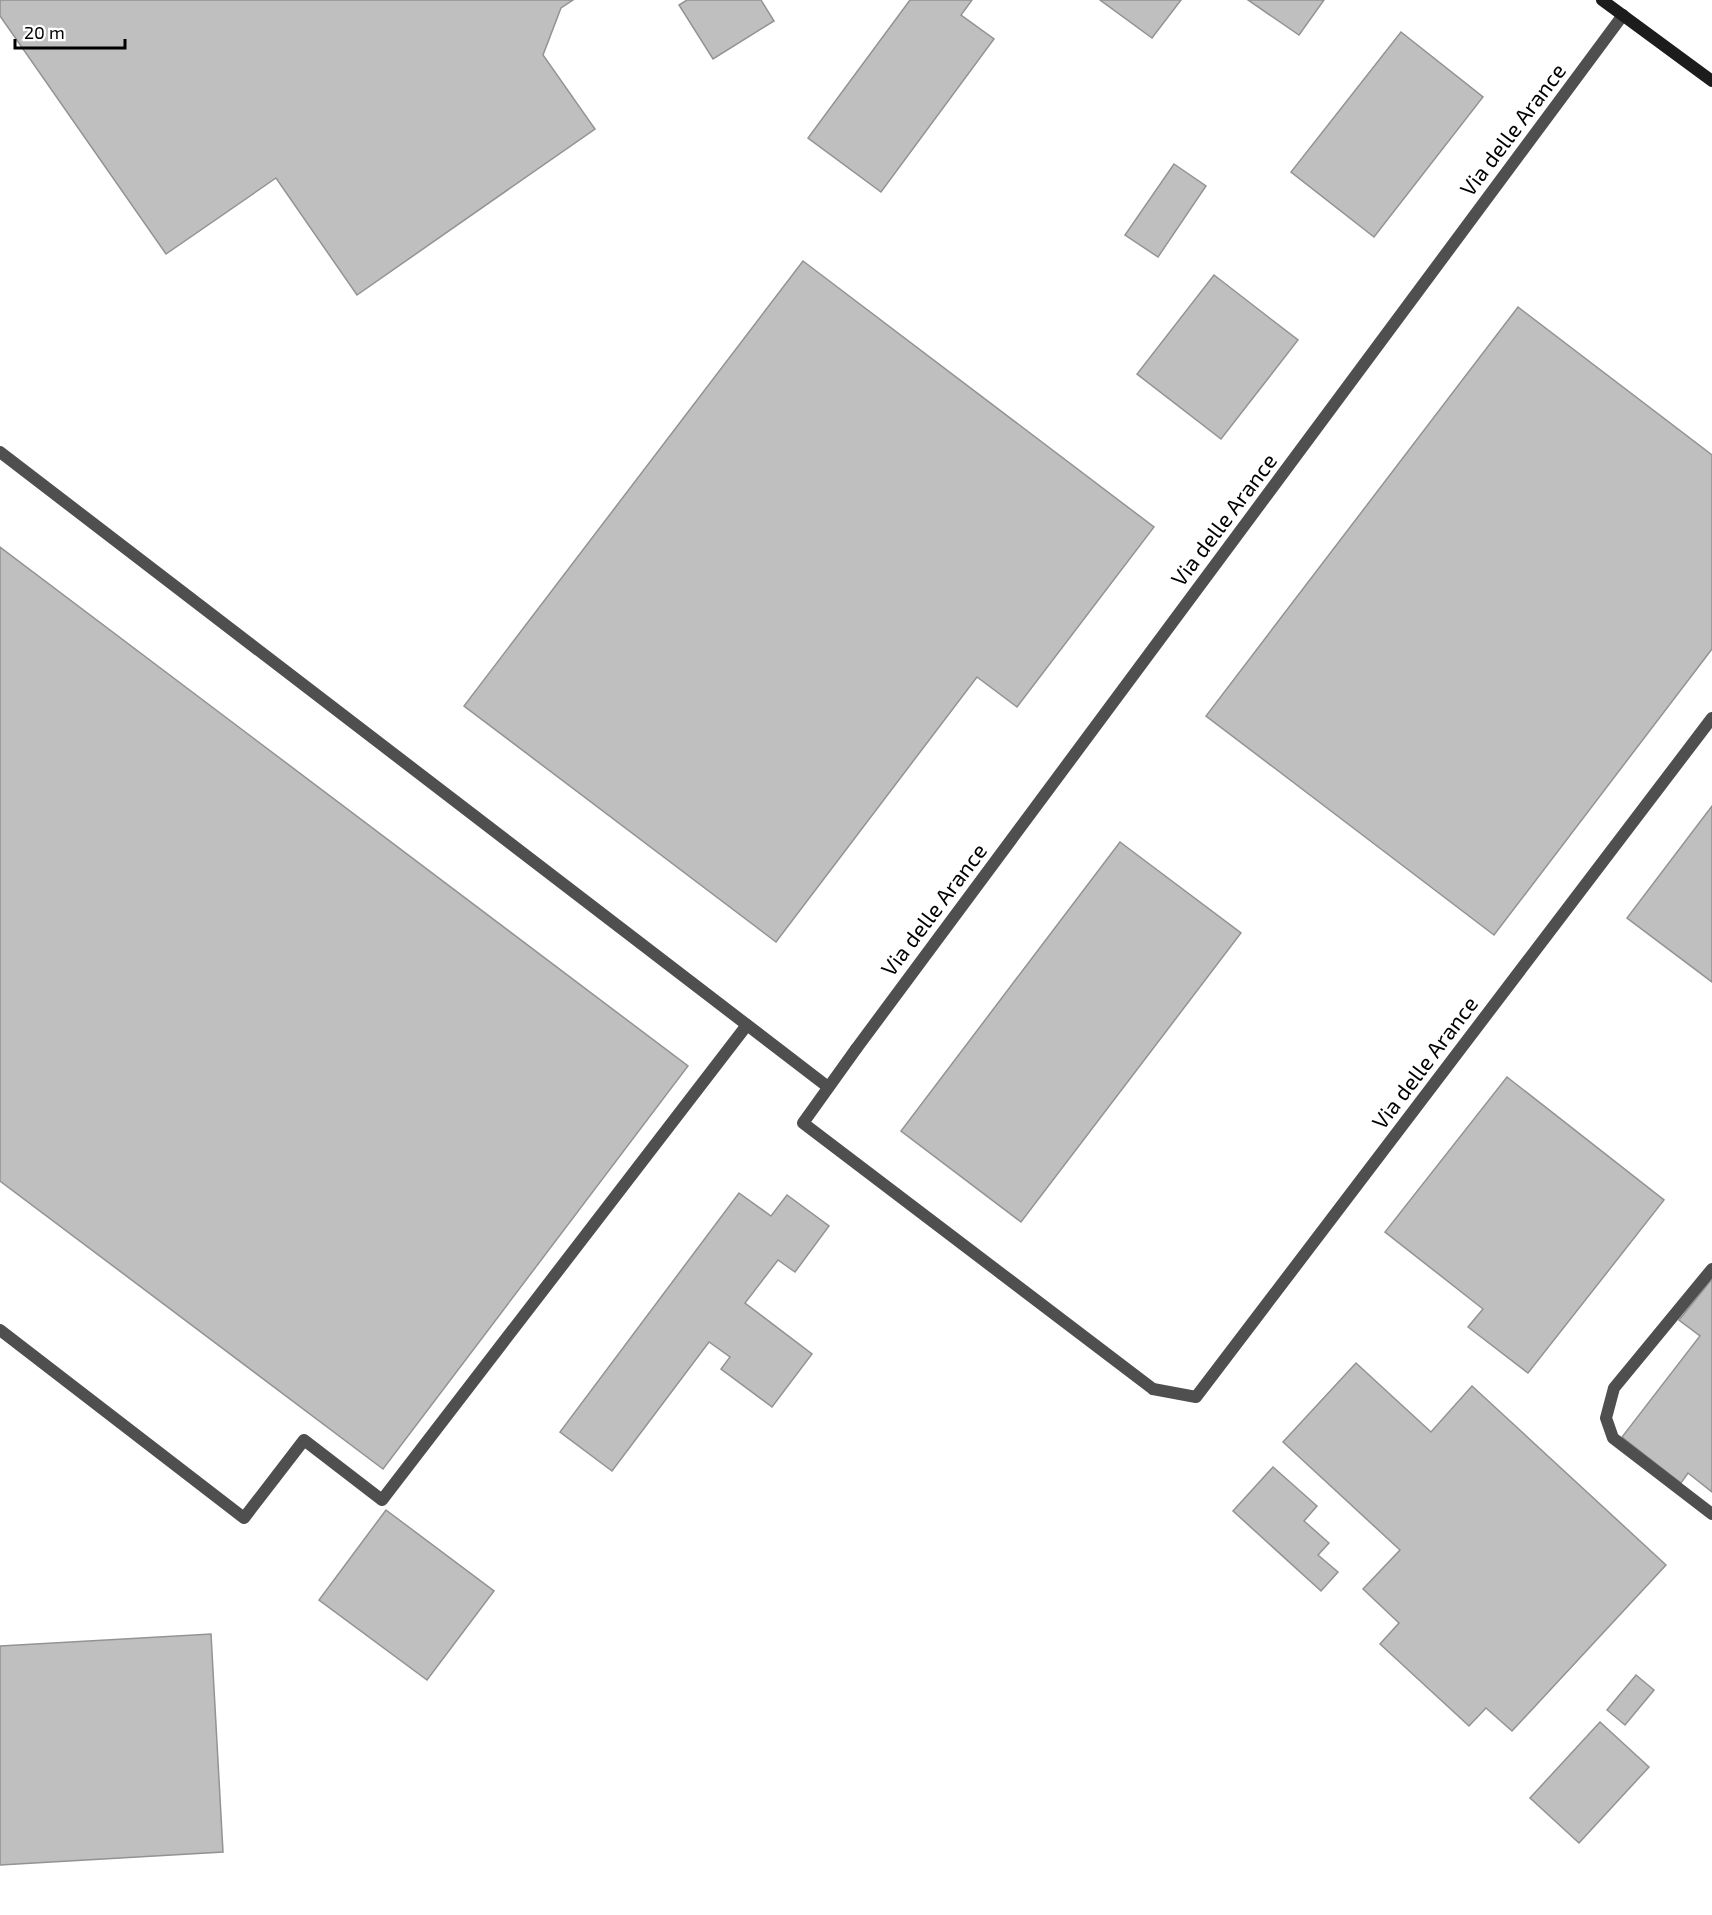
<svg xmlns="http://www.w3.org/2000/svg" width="1712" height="1915" viewBox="0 0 1712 1915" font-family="'Exo 2',sans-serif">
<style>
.building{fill:#bfbfbf;stroke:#939393;stroke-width:1.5}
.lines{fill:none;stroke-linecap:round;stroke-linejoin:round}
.service{stroke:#4f4f4f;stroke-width:12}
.minor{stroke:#4f4f4f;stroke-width:12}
.secondary{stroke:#1c1c1c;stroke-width:12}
.labels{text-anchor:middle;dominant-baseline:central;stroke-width:4.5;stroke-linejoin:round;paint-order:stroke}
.street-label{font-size:22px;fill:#000;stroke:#fff}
</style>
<rect width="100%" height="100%" fill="#fff"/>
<g class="building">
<path d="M 0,0 L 573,0 L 561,8 L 543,55 L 595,129 L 357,295 L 276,178 L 166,254 L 0,16 Z"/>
<path d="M 687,0 L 761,0 L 774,21 L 713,59 L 679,5 Z"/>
<path d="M 910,0 L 972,0 L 961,15 L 994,39 L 881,192 L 808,138 Z"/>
<path d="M 1100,0 L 1181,0 L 1152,38 Z"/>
<path d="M 1248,0 L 1324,0 L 1299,35 Z"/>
<path d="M 1401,32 L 1483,97 L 1374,237 L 1291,172 Z"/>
<path d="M 1174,164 L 1206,186 L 1158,257 L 1125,235 Z"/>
<path d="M 803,261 L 1154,527 L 1017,707 L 977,677 L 776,942 L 464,706 Z"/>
<path d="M 1214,275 L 1298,340 L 1221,439 L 1137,374 Z"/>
<path d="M 1518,307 L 1712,455 L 1712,649 L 1494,935 L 1206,716 Z"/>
<path d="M 0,547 L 688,1066 L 383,1469 L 0,1181 Z"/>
<path d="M 1712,806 L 1712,982 L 1627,918 Z"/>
<path d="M 1120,842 L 1241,933 L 1021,1222 L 901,1131 Z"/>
<path d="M 1507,1077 L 1664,1200 L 1528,1373 L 1468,1327 L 1483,1309 L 1385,1232 Z"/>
<path d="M 739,1193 L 771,1216 L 787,1195 L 829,1226 L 795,1272 L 778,1260 L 745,1303 L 812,1354 L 772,1407 L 721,1369 L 730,1357 L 709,1342 L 612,1471 L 560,1432 Z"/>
<path d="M 1712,1279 L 1712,1492 L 1688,1473 L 1681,1483 L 1622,1437 L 1700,1336 L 1679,1320 Z"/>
<path d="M 1356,1363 L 1431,1432 L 1472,1386 L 1666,1565 L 1512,1731 L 1486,1708 L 1469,1726 L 1380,1644 L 1399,1623 L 1363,1589 L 1400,1550 L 1283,1442 Z"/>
<path d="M 1273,1467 L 1317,1506 L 1304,1521 L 1329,1543 L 1318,1555 L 1338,1572 L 1321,1591 L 1233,1511 Z"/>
<path d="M 386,1510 L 494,1591 L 427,1680 L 319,1600 Z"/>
<path d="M 211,1634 L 223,1852 L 0,1865 L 0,1646 Z"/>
<path d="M 1636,1675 L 1654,1690 L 1625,1725 L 1607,1710 Z"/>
<path d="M 1600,1722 L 1649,1767 L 1579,1843 L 1530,1798 Z"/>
</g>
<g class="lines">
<g class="service">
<path d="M 0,452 L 828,1087"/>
<path d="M 856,1049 L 803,1123 L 1153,1389"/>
<path d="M 1712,1269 L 1614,1388 L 1606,1418 L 1613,1438 L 1712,1514"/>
<path d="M 0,1330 L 244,1518 L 304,1440 L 382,1500 L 747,1025"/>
</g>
<g class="minor">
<path d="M 856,1049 L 1623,15"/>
<path d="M 1153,1389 L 1196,1397 L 1712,718"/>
</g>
<path class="secondary" d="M 1602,0 L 1712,81"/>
</g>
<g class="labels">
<g class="street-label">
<text transform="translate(1512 129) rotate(-53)">Via delle Arance</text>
<text transform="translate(1223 519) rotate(-53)">Via delle Arance</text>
<text transform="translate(933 909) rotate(-53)">Via delle Arance</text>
<text transform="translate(1424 1062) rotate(-53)">Via delle Arance</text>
</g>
</g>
<path d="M15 39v9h110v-9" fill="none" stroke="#000000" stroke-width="3"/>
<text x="24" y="39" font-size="18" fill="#000000" stroke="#ffffff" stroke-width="4.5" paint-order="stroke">20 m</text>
</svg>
